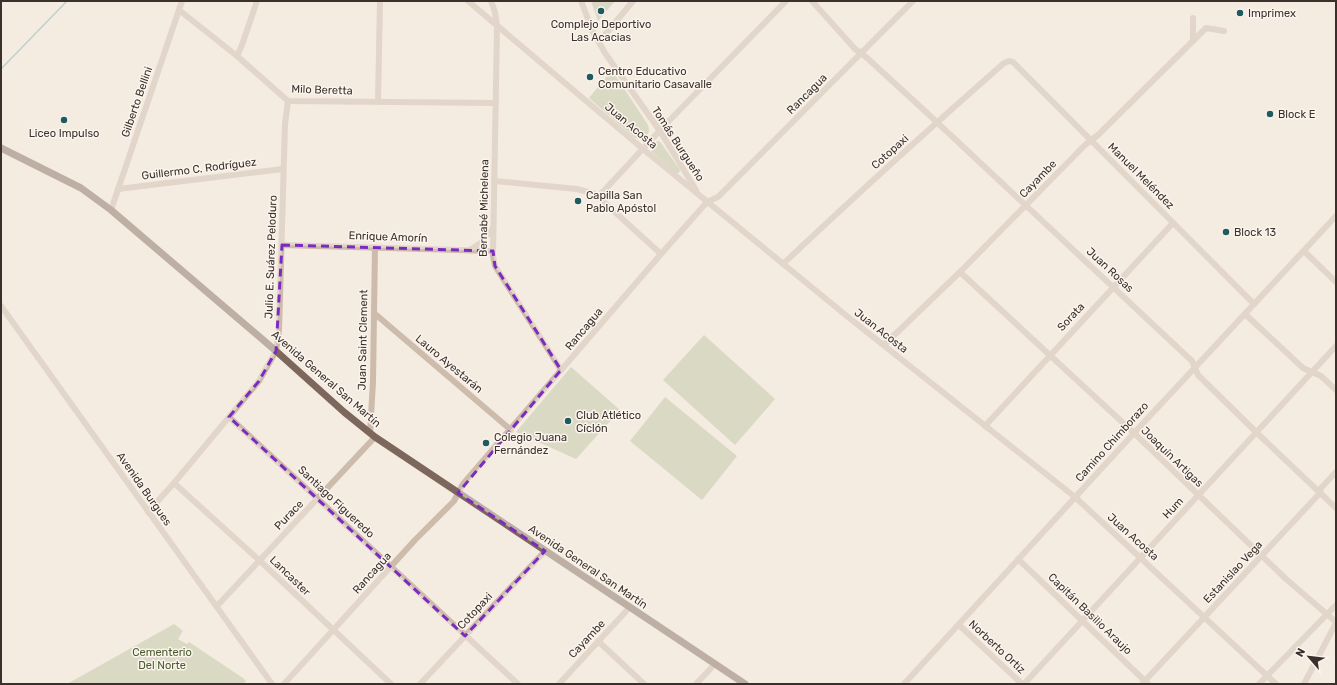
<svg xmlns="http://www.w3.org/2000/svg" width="1337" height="685" viewBox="0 0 1337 685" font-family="Rubik,sans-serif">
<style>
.green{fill:#b8c4a0}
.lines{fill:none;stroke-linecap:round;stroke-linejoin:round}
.stream{stroke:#7fb0b2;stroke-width:1.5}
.minor{stroke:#cdbbac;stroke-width:6}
.major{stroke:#7d675c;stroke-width:7}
.marked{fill:none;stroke:#7b2cbf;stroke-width:3;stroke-dasharray:8 5;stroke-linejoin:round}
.poi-dot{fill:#1f5a5e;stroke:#fbf5ee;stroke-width:1.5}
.labels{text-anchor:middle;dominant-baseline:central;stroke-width:3;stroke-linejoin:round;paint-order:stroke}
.poi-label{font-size:11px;fill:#3b302b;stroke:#fbf5ee;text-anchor:start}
.street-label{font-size:11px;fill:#3b302b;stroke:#fbf5ee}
.park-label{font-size:11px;fill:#4a5a2e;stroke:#fbf5ee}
</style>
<rect width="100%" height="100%" fill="#f4ebe1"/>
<g class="green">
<path d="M 591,1 L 615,1 L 598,21 Z"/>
<path d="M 612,70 L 648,125 C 650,131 649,135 643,139 L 635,138 L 589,98 Z"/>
<path d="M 659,141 L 661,143 L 680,170 L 679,173 L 676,173 L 652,152 L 652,145 L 655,142 Z"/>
<path d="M 704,335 L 775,399 L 735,445 L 663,380 Z"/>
<path d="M 571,367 L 620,410 L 576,459 L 516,432 Z"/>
<path d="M 665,397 L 737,456 L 702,500 L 630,441 Z"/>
<path d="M 174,624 L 183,631 L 178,639 L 187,644 L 189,642 L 243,678 L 246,681 L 244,684 L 67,684 Z"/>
</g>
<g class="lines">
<g class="stream">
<path d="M 1,69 L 67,1"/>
<path d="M 1,680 L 2,684"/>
</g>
<g class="minor">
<path d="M 468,1 L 643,149 L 848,317 L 1075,497 L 1276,684"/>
<path d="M 491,1 L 495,12 L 497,26 L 493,256 L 495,266 L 561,370"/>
<path d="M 581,1 L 593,32 L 605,53 L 660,131 L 696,190"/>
<path d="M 812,1 L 855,49 L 866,57 L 926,112 L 1192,361 L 1198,375 L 1256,432 L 1336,508"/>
<path d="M 179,10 L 237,56 L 288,101 L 496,103"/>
<path d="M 1193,41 L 1193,18"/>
<path d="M 599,42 L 633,1"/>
<path d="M 237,56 L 242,45 L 257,1"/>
<path d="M 378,101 L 380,1"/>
<path d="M 494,181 L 577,189 L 595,194 L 661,254"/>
<path d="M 118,189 L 283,169"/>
<path d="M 599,196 L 664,126 L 786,1"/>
<path d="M 111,210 L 182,1"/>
<path d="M 282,245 L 493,251"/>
<path d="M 470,250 L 482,242 L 493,228"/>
<path d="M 1304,251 L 1336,282"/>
<path d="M 783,264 C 856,195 929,129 1004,63 L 1009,61 L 1013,62 L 1254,304"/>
<path d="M 960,272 L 1134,433 L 1286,579 L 1336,622"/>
<path d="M 1,306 L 272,684"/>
<path d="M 374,313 L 511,430"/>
<path d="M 1245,314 L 1303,368 L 1321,376 L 1336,390"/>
<path d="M 884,345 L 960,272 L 1085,145 L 1098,135 L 1206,28 L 1224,31"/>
<path d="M 229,417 L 518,684"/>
<path d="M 985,426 L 1173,223"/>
<path d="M 370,433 L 373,382 L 375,247"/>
<path d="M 174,483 L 259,560 L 391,684"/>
<path d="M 148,512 L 174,483 L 259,381 L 276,351 L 279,330 L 285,124 L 288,101"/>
<path d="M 1018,559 L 1148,684"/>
<path d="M 217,606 L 375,437"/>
<path d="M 959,625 L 1022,684"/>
<path d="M 598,641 L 644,684"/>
<path d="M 284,684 L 415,540 L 454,501 L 463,484 L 661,254 L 707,202 L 718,197 L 913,1"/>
<path d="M 420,684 L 545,551"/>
<path d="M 559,684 L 629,608"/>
<path d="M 696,684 L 715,664"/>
<path d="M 904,684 L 1134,433 L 1336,216"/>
<path d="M 1024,684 L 1336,346"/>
<path d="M 1142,684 L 1320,493 L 1321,488 L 1336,472"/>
<path d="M 1259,684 L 1336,605"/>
<path d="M 1304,684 L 1336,623"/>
</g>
<path class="major" d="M 1,148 L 81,188 L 111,210 L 276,351 L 344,412 L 375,437 L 745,684"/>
</g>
<path d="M0 0H1337V685H0ZM 282,245 L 493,251 L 495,266 L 561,370 L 458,493 L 545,551 L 465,636 L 229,417 L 259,381 L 276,351 Z" fill="#f4ebe1" fill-opacity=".55" fill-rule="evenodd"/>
<path class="marked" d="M 282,245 L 493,251 L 495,266 L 561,370 L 458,493 L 545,551 L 465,636 L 229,417 L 259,381 L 276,351 Z"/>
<g class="poi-dot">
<circle cx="601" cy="11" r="4"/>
<circle cx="1240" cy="13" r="4"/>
<circle cx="590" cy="77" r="4"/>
<circle cx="1270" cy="114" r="4"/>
<circle cx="64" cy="120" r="4"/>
<circle cx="578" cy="201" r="4"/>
<circle cx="1226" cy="232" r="4"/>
<circle cx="568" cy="421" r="4"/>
<circle cx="486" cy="443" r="4"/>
</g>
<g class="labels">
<g class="poi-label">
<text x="1248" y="13">Imprimex</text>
<text x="601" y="24" text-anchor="middle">Complejo Deportivo<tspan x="601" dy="13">Las Acacias</tspan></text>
<text x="598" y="71">Centro Educativo<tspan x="598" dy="13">Comunitario Casavalle</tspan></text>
<text x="1278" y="114">Block E</text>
<text x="64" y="133" text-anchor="middle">Liceo Impulso</text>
<text x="586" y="195">Capilla San<tspan x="586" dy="13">Pablo Apóstol</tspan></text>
<text x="1234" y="232">Block 13</text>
<text x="576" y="415">Club Atlético<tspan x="576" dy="13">Cíclón</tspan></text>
<text x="494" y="437">Colegio Juana<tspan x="494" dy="13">Fernández</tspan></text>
</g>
<g class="street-label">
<text transform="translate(322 90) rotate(2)">Milo Beretta</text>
<text transform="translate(807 94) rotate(-45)">Rancagua</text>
<text transform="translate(137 102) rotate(-71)">Gilberto Bellini</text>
<text transform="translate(631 126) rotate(40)">Juan Acosta</text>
<text transform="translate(678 144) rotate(57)">Tomás Burgueño</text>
<text transform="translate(890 152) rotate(-42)">Cotopaxi</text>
<text transform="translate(199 169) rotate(-7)">Guillermo C. Rodríguez</text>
<text transform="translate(1141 176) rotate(45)">Manuel Meléndez</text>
<text transform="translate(1038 179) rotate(-46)">Cayambe</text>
<text transform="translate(484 208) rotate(-89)">Bernabé Michelena</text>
<text transform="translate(388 237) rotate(2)">Enrique Amorín</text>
<text transform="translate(271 257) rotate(-88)">Julio E. Suárez Peloduro</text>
<text transform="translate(1110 270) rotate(43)">Juan Rosas</text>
<text transform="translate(1071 317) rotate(-47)">Sorata</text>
<text transform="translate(584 329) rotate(-50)">Rancagua</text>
<text transform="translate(881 331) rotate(38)">Juan Acosta</text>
<text transform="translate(363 340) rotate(-89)">Juan Saint Clement</text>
<text transform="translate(449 364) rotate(40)">Lauro Ayestarán</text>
<text transform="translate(326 379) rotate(41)">Avenida General San Martín</text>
<text transform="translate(1112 442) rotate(-48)">Camino Chimborazo</text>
<text transform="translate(1172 457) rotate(44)">Joaquín Artigas</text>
<text transform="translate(144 489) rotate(55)">Avenida Burgues</text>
<text transform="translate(336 502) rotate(43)">Santiago Figueredo</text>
<text transform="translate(1173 508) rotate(-47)">Hum</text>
<text transform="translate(289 515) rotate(-46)">Purace</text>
<text transform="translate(1133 537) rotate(42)">Juan Acosta</text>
<text transform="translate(588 567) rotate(34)">Avenida General San Martín</text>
<text transform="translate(1233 572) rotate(-47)">Estanislao Vega</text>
<text transform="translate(372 573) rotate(-48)">Rancagua</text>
<text transform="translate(290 576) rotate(44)">Lancaster</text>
<text transform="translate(475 611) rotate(-47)">Cotopaxi</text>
<text transform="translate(1090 614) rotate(44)">Capitán Basilio Araujo</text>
<text transform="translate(587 639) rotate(-47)">Cayambe</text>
<text transform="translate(997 647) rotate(43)">Norberto Ortiz</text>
</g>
<g class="park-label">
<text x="162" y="652">Cementerio<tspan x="162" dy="13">Del Norte</tspan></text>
</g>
</g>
<rect width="1337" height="685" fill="none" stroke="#3b302b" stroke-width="4"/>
<g transform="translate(1309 657) rotate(298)" stroke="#fbf5ee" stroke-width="3" paint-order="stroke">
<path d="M0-3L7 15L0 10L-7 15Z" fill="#3b302b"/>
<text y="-6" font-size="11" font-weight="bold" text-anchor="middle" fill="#3b302b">N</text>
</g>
</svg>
